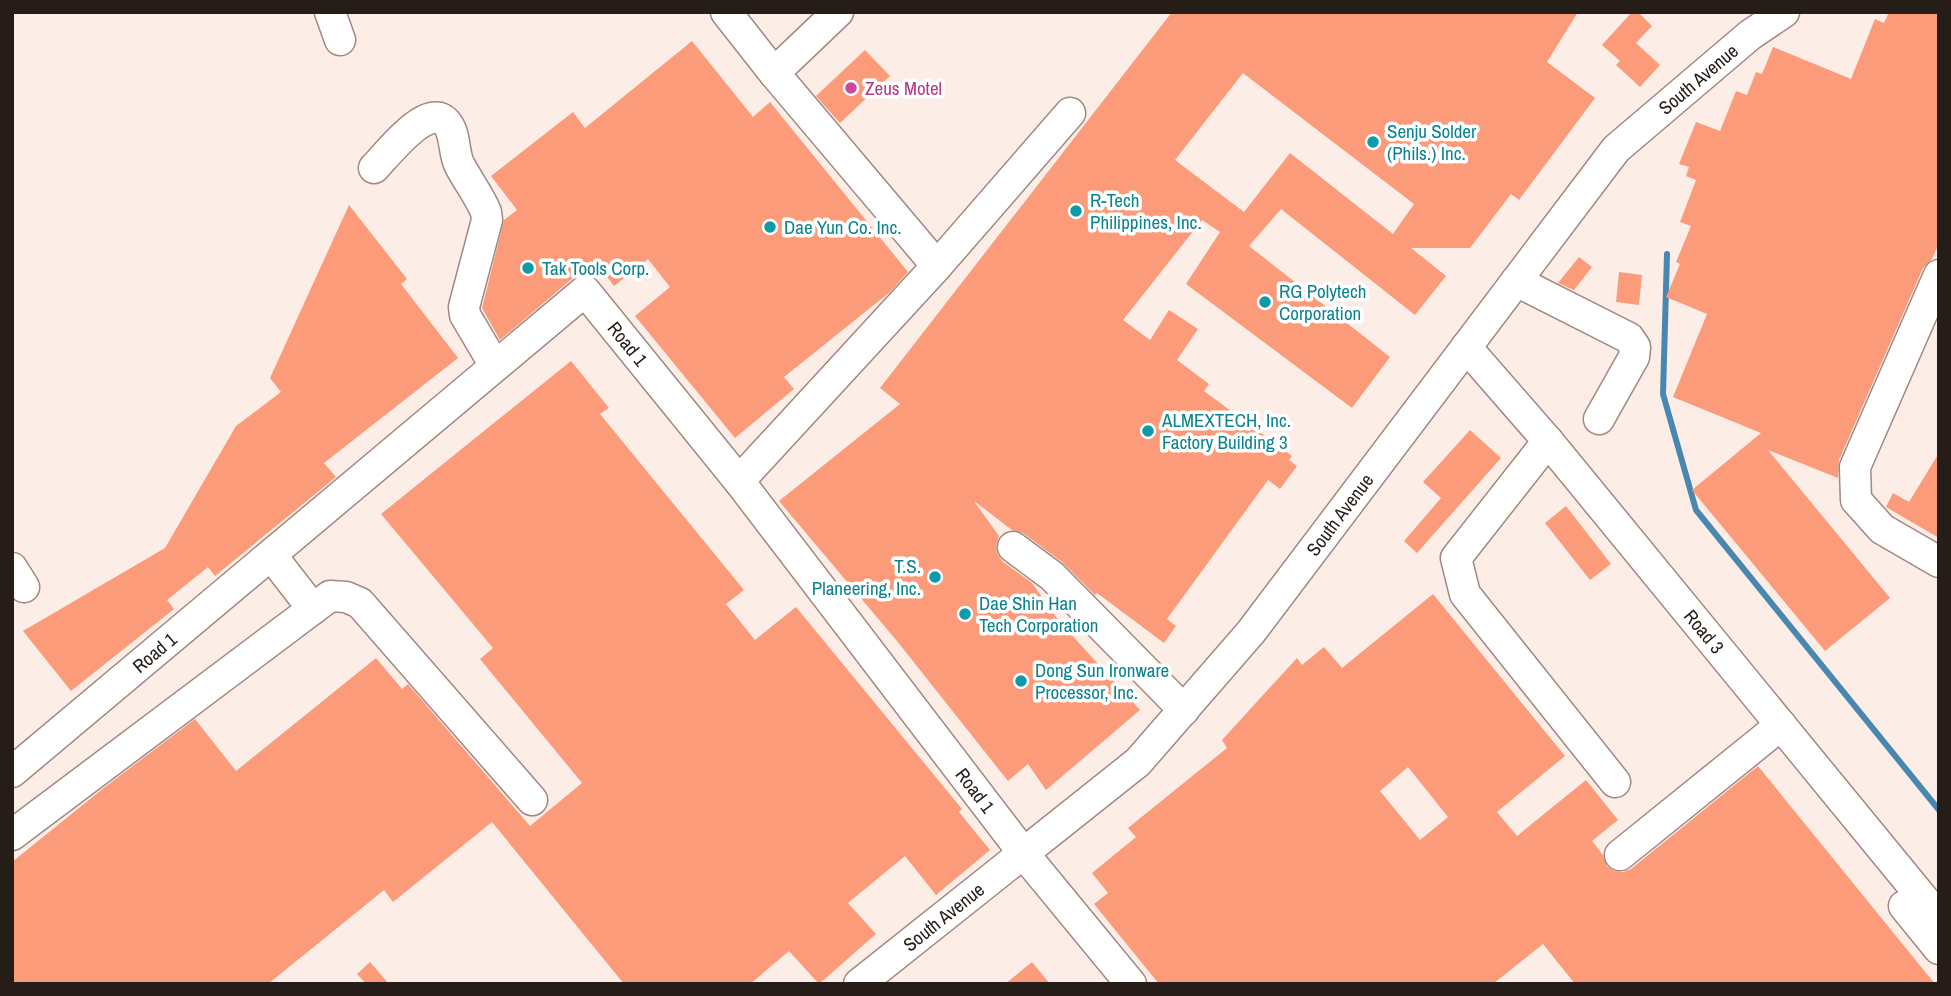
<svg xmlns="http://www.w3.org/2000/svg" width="1951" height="996" viewBox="0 0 1951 996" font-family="'Archivo Narrow',sans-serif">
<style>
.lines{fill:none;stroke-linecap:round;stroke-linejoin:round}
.stream{stroke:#4887b0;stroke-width:6}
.building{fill:#fb9b79;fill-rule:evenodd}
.minor-casing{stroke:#a18981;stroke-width:33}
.minor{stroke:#fff;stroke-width:30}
.hotel-dot{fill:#d1479c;stroke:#fff;stroke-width:2.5}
.culture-dot{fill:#0f9aa8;stroke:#fff;stroke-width:2.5}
.labels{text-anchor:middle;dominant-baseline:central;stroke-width:7;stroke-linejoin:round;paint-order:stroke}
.street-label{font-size:19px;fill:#261d19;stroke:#fff}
.hotel-label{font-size:19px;fill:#b23c85;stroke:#fff;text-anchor:start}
.culture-label{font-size:19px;fill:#0d838f;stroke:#fff;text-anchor:start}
</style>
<rect width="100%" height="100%" fill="#fdede7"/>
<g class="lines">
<path class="stream" d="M 1667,254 L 1663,394 L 1696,510 L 1939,810"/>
</g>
<g class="building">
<path d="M 1172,12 L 1578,12 L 1547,62 L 1595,98 L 1519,200 L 1511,194 L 1470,248 L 1411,248 L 1446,276 L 1415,315 L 1281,209 L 1249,246 L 1390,357 L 1352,408 L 1186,284 L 1220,232 L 1202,220 L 1123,320 L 1150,340 L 1169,310 L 1198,329 L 1177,360 L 1209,384 L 1204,391 L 1292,456 L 1289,460 L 1297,466 L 1280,489 L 1268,480 L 1167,619 L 1176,626 L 1164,643 L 1097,593 L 1095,595 L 1062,562 L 1023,533 L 1012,530 L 974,501 L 999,536 L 996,546 L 997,553 L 1002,561 L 1032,583 L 1059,621 L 1140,710 L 1046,790 L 1028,764 L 1008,781 L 897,641 L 779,501 L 900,404 L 880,388 ZM 1243,73 L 1414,204 L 1393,234 L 1290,153 L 1244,212 L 1175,160 Z"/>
<path d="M 1632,12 L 1638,12 L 1652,26 L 1636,43 L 1660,65 L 1640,87 L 1616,65 L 1620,61 L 1602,45 Z"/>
<path d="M 1889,12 L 1939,12 L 1939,243 L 1932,259 L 1923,268 L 1839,460 L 1838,478 L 1768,450 L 1890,598 L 1825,651 L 1692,490 L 1761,433 L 1673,397 L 1707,314 L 1666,297 L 1680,264 L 1676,262 L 1691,226 L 1680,222 L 1696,180 L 1686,176 L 1689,167 L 1679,164 L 1696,122 L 1720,131 L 1736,91 L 1747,95 L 1756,72 L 1762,74 L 1773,47 L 1851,79 L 1875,19 L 1884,23 Z"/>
<path d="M 692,41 L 753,117 L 770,102 L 908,272 L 890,292 L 784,377 L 794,389 L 735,438 L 635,316 L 670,287 L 648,259 L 614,286 L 602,270 L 594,276 L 583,274 L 574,277 L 500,340 L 482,308 L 504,220 L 517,210 L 491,176 L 573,112 L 585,128 Z"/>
<path d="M 865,50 L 890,76 L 840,123 L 816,96 Z"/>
<path d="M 349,205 L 407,279 L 401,284 L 458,358 L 324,463 L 336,477 L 215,576 L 208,567 L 167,600 L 174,609 L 71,691 L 23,631 L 165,548 L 236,426 L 281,392 L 270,378 Z"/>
<path d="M 1579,257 L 1592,267 L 1574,290 L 1558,283 Z"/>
<path d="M 1619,272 L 1642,275 L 1639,305 L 1616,302 Z"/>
<path d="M 571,361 L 609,408 L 600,414 L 744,590 L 726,604 L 755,640 L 796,607 L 962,809 L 959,812 L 990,850 L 936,895 L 905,856 L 848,903 L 876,934 L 819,984 L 789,951 L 750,984 L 624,984 L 492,822 L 393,902 L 384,890 L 268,984 L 12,984 L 12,862 L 105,787 L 195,719 L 236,771 L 376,658 L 402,689 L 408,684 L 530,826 L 582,783 L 480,659 L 493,648 L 381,514 Z"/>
<path d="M 1470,430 L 1501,458 L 1417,553 L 1404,541 L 1441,498 L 1423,482 Z"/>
<path d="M 1939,453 L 1939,538 L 1886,507 L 1893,493 L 1909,502 Z"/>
<path d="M 1566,506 L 1611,564 L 1590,580 L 1545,523 Z"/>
<path d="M 1433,594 L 1565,756 L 1497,812 L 1517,836 L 1586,780 L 1618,820 L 1592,841 L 1603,855 L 1607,866 L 1614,871 L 1623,872 L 1631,869 L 1758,766 L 1935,984 L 1575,984 L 1543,944 L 1493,984 L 1159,984 L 1094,904 L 1108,893 L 1092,873 L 1136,837 L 1128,828 L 1227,748 L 1222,740 L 1297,658 L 1302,665 L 1324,647 L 1342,668 ZM 1408,767 L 1448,817 L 1420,840 L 1380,791 Z"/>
<path d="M 370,962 L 389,984 L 366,984 L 357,974 Z"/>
<path d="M 1032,962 L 1050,984 L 1005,984 Z"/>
</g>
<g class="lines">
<g class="minor-casing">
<g id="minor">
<path d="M 330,12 L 340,40"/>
<path d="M 726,12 L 774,73 L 937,266"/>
<path d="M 774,73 L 838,12"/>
<path d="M 374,168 C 387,155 427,102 446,122 C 456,133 453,151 459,164 C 467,180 479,195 486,212 L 487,220 L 464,307 L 465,315 L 495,366"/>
<path d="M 1939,275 L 1855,467 L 1856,500 L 1882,529 L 1939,562"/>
<path d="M 1516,281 L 1629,338 L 1635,347 L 1634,357 L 1599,419"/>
<path id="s1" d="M 1466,347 L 1548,441 L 1939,918"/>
<path d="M 1548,441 L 1456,558 L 1465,594 L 1615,782"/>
<path d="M 739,481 L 937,266 L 1070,113"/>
<path d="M 1013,547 L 1052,576 L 1184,710"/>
<path d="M 271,555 L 313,609"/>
<path d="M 12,568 L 24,587"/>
<path id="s2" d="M 12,772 L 585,291 L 739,481 L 1024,854 L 1131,984"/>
<path d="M 12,835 L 330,596 L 346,597 L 360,603 L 532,800"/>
<path d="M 1620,855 L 1781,725"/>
<path d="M 1904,906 L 1939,949"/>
<path id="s3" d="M 859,984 L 1138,762 L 1251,632 L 1616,149 L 1750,35 L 1784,12"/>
</g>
</g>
<use href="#minor" class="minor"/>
</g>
<circle class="hotel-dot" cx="851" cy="88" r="7"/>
<g class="culture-dot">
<circle cx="1373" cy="142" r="7"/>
<circle cx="1076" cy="211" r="7"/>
<circle cx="770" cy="227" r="7"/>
<circle cx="528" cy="268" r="7"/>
<circle cx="1265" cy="302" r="7"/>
<circle cx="1148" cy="431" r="7"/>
<circle cx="935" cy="577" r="7"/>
<circle cx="965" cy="614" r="7"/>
<circle cx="1021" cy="681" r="7"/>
</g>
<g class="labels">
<g class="street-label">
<text stroke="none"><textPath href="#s3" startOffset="1242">South Avenue</textPath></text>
<text stroke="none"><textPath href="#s2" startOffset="816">Road 1</textPath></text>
<text stroke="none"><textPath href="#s3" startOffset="676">South Avenue</textPath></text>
<text stroke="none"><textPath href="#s1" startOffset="371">Road 3</textPath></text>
<text stroke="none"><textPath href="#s2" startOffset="186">Road 1</textPath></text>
<text stroke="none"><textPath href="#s2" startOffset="1382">Road 1</textPath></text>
<text stroke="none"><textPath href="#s3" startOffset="108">South Avenue</textPath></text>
</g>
<g class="hotel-label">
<text x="865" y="88">Zeus Motel</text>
</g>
<g class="culture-label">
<text x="1387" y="131">Senju Solder<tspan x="1387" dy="22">(Phils.) Inc.</tspan></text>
<text x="1090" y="200">R-Tech<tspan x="1090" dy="22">Philippines, Inc.</tspan></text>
<text x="784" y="227">Dae Yun Co. Inc.</text>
<text x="542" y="268">Tak Tools Corp.</text>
<text x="1279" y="291">RG Polytech<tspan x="1279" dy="22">Corporation</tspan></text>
<text x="1162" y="420">ALMEXTECH, Inc.<tspan x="1162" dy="22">Factory Building 3</tspan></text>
<text x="921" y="566" text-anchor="end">T.S.<tspan x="921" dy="22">Planeering, Inc.</tspan></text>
<text x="979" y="603">Dae Shin Han<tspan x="979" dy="22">Tech Corporation</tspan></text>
<text x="1035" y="670">Dong Sun Ironware<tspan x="1035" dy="22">Processor, Inc.</tspan></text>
</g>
</g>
<rect width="1951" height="996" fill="none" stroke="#261d19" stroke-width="28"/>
</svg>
